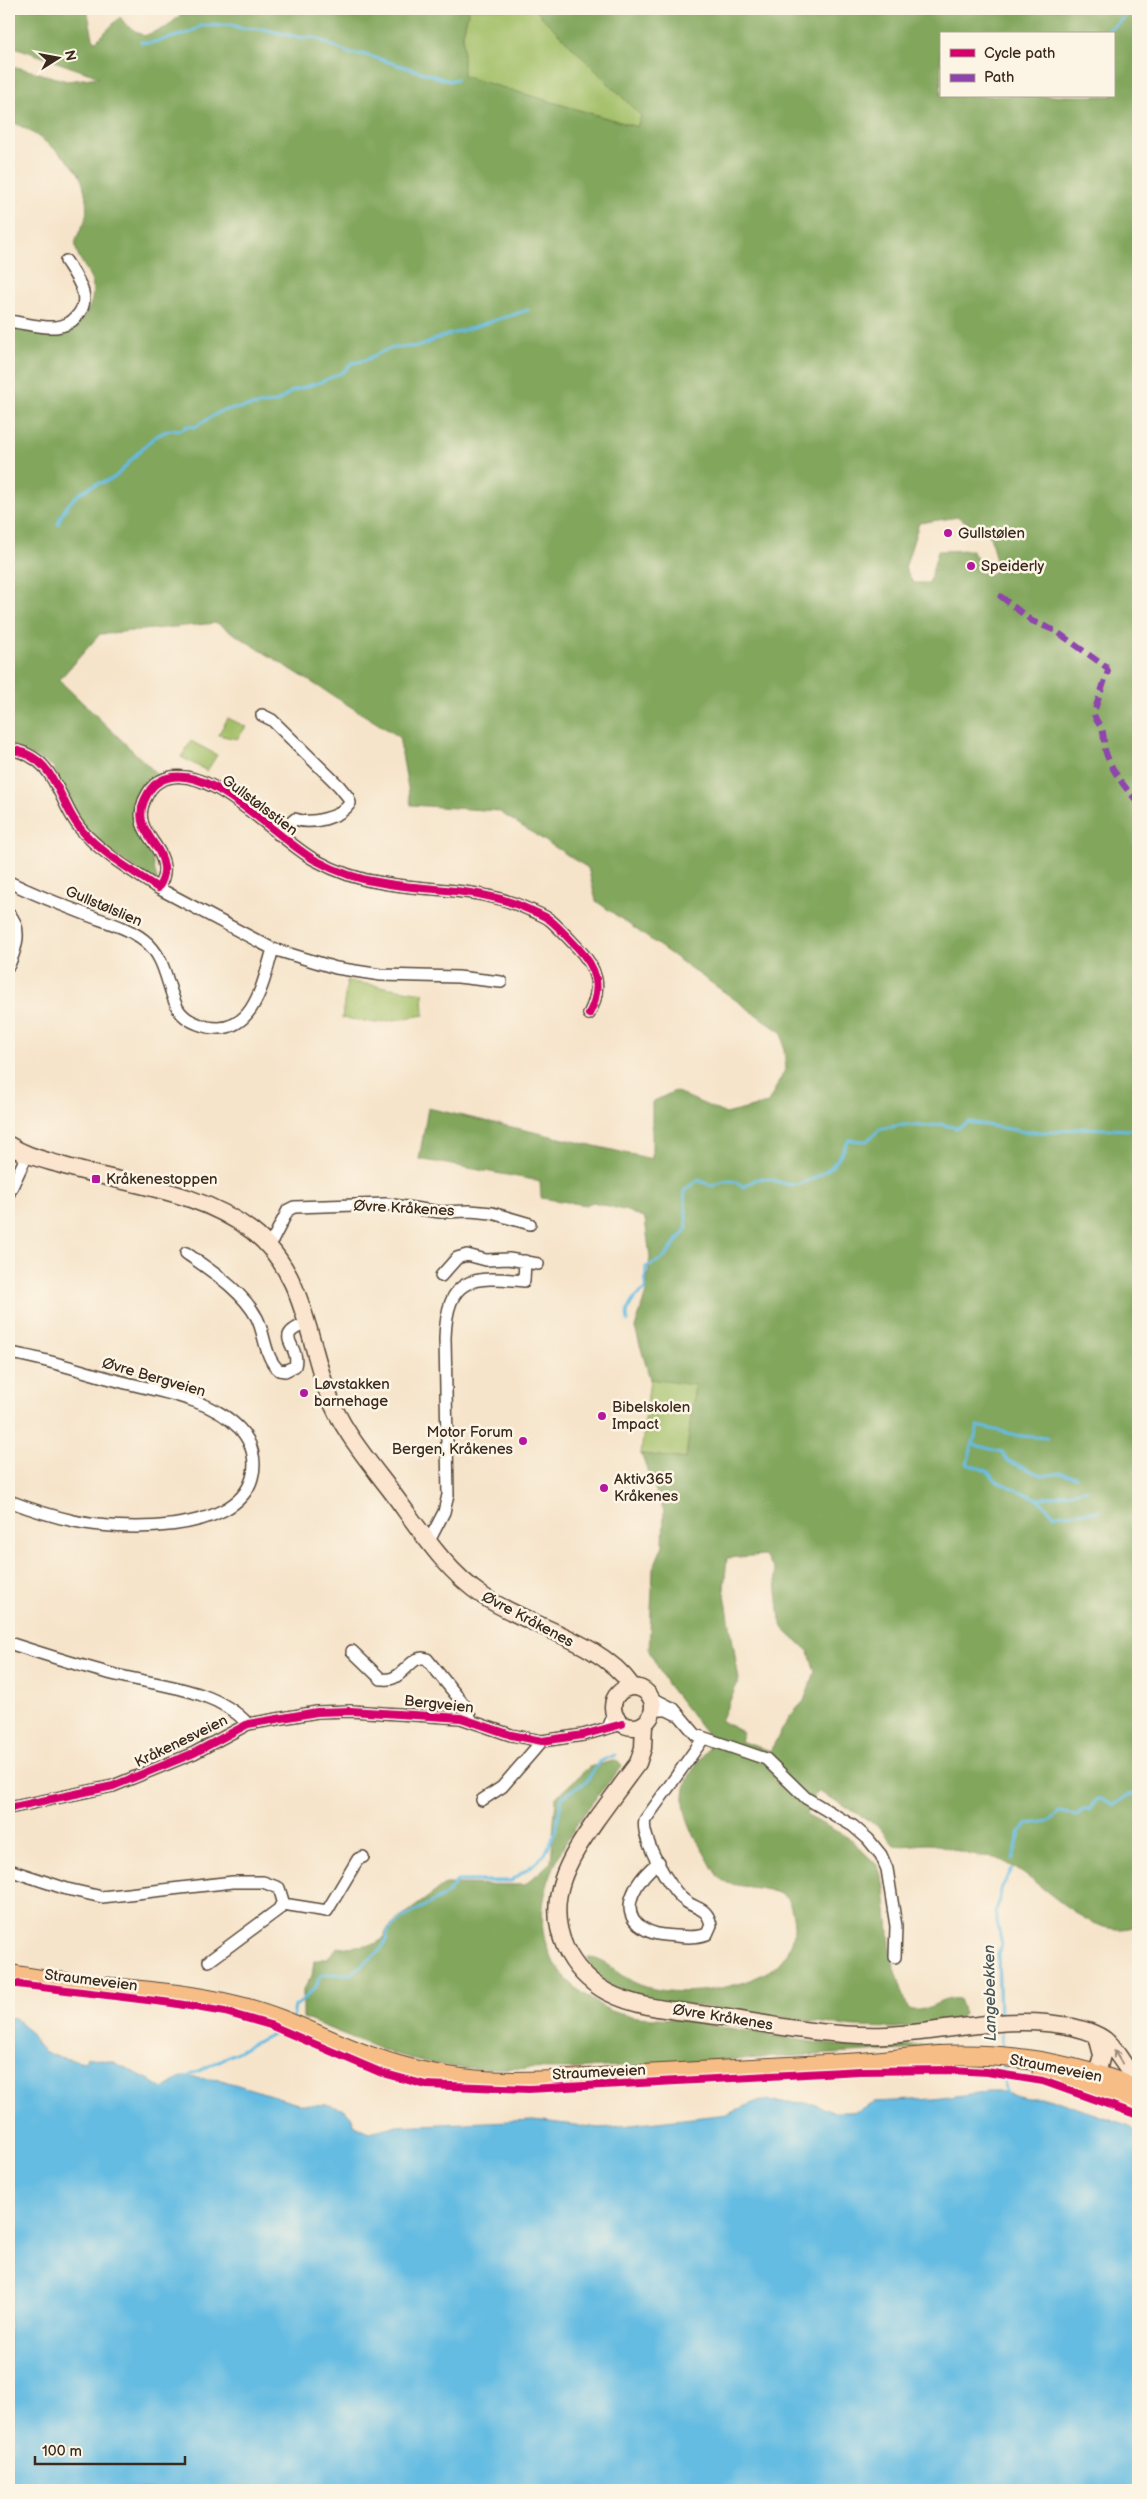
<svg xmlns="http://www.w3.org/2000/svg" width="1147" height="2499" viewBox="0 0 1147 2499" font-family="'Balsamiq Sans',sans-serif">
<rect width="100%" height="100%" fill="#fcf5e5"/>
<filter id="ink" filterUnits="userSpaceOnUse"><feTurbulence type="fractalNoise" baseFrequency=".02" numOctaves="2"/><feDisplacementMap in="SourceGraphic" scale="10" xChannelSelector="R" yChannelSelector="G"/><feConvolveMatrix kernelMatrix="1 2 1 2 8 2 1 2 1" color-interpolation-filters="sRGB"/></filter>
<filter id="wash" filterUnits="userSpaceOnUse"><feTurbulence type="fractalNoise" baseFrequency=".0096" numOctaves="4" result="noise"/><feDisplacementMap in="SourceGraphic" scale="20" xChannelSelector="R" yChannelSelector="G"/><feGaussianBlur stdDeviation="1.12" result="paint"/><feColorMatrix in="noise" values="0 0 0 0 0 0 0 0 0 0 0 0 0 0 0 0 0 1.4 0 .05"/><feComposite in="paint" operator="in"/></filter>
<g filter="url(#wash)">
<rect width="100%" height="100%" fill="#f6e4ca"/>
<!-- green -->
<path fill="#a2bf67" stroke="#6e7442" d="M469 9H534L539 12 641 116 637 127 462 76 463 33Z
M228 718 246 727 237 739 218 735Z
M191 741 217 755 207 771 181 757Z
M347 981 423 993 424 1015 376 1023 342 1018Z
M650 1379 695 1384 686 1459 641 1454Z"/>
<!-- forest -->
<path fill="#81a65c" stroke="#5e683d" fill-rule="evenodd" d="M9 9H87L93 38 96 41 120 17 127 26 144 36 167 27 187 9H469L463 33V76L637 127 641 116 534 9H1138V1930L1133 1927C1086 1942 1037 1872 995 1858 988 1855 980 1857 972 1855 958 1852 943 1844 928 1844 916 1844 907 1847 894 1845L877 1825 817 1790 806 1815 849 1838 878 1866 885 1888 891 1956 908 2009C926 2015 941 1996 959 1999L964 2013 957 2022 894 2028 854 2027 668 2002 633 1995 608 1985 594 1974 588 1957C611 1961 619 1977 640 1985 677 1999 743 1990 775 1967 782 1961 788 1951 792 1942 796 1931 794 1907 786 1898 775 1887 743 1888 728 1883 717 1880 712 1866 707 1858 693 1833 675 1806 689 1777 694 1766 703 1756 710 1745L708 1736 667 1684 649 1651 653 1569 663 1545 664 1511 641 1454 686 1459 695 1385 650 1379 635 1328 646 1292 650 1257 645 1219 627 1211 593 1202 586 1205 541 1198 540 1181 419 1159 428 1108 652 1159V1102L675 1091 726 1114 768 1103 786 1068 782 1033 596 901 588 868 498 811 411 805 399 737 217 623 100 634 59 680 159 776 141 816 159 887 83 831 53 766 12 746 9 753V326C39 330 69 343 87 312 92 304 94 293 92 283 89 270 79 261 76 249 73 236 84 228 86 217 88 205 85 187 80 176 70 157 28 127 9 121V65L67 81 99 77 9 45ZM941 34H1113V96H941ZM958 517 990 536 998 569 987 576 972 550 938 551 929 583H913L905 568 919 523ZM764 1555 775 1571 780 1620 784 1629 809 1652 815 1672 804 1701 790 1716 770 1751 740 1741 743 1732 721 1721 739 1680 724 1588 727 1558Z
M617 1760 622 1767C572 1822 500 1921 574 1986 585 1995 599 2006 612 2011 632 2019 651 2017 671 2019 689 2020 706 2024 723 2027 767 2034 813 2044 858 2047 884 2049 911 2046 937 2043V2048L570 2069 460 2068 425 2062 388 2052 303 2018V1990L312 1976 314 1961 327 1958 338 1948 375 1944 383 1939 387 1930 401 1917 446 1884 525 1885 551 1862 556 1797 589 1767Z"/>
<!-- water -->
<path fill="#65bce2" stroke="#507380" d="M9 2018C28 2020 32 2043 46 2052 55 2058 74 2059 84 2062L87 2057 114 2062 148 2079 163 2089 182 2077 221 2080 301 2104 329 2105 345 2110 351 2116 355 2126 369 2132 396 2126 533 2120 599 2128 613 2127 728 2114 758 2101 813 2103 832 2112H849L858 2111 873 2102 934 2099 986 2092H1005L1026 2098H1048L1127 2125 1138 2134V2490H9Z"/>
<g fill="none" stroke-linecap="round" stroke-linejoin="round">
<!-- stream -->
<path stroke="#65bce2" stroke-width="3" d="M1104 34 1125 17 1130 9
M141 42 150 43 189 33 201 26 232 25 240 28 263 29 302 38 313 37 351 54H363L450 81 457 79
M58 524C63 507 79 490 97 484 103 482 110 481 115 477 132 462 156 424 181 430L187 426 195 427 221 411 277 402 292 391 321 382 343 372 352 363C368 362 374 354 389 349 407 343 417 352 435 339L528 310
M628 1321C624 1308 636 1296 645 1289L646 1267 664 1258 687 1228 684 1191 698 1180 713 1186C726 1180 732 1178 744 1187 761 1173 767 1179 786 1184 800 1188 822 1175 832 1166 839 1160 844 1148 849 1140L867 1141 880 1129 901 1125 927 1126 941 1124 956 1128 969 1122 1026 1132H1054L1083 1128 1130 1130 1138 1125
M1048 1438 1021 1436 978 1426 967 1464 987 1471 998 1482 1038 1499 1054 1515 1100 1511
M975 1445 1002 1452 1008 1461 1043 1476 1061 1473 1076 1477
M1039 1499 1087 1489
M1013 1859 1020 1832 1028 1824 1050 1821 1059 1812 1077 1815 1083 1810H1089L1097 1799 1101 1798 1114 1805 1128 1795 1138 1793
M1000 2017 998 1953 1002 1945 995 1912 1000 1900 1001 1889 1012 1869
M293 2018 295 2006C305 2001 307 1993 316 1987L319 1977 325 1974H352C366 1958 385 1956 388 1931L401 1919 447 1894 457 1881H511L534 1864 545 1854 556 1830 562 1797 586 1782 599 1762 615 1755
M1001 2028 1002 2050
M1003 2063 1005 2092
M185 2078 283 2029"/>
</g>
</g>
<g filter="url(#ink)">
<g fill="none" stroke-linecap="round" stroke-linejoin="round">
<defs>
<path id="street" d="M9 321C24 323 40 328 56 327 64 326 71 323 76 317 94 299 77 278 66 261
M262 715 272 720 339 786 348 797 350 803C341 818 310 825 295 819L278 834
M9 749C61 757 56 806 87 836 108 857 134 872 158 888 162 882 165 875 164 867 162 842 132 831 144 801 148 793 151 786 160 781 206 756 277 840 315 860 335 871 360 880 383 883 434 892 482 887 530 910 537 913 545 916 550 920 560 928 568 938 577 947 597 968 603 987 589 1014
M9 882C36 895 64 906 93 917 110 923 130 929 144 940 166 957 166 984 177 1007 183 1019 195 1024 208 1027 254 1036 263 982 273 949
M158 888 273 949 336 968 381 975 458 977 501 982
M9 914C23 928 16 949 9 965
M9 1193 27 1155
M269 1247 288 1210 294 1207 386 1204 440 1212 470 1211 492 1213 530 1224
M186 1253C211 1271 242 1290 257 1318 265 1334 265 1359 279 1370L285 1371 295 1366C301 1344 270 1336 308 1323
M441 1276 457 1258 467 1255 486 1260 509 1259 538 1264
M9 1353C44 1358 77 1370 111 1379 152 1391 209 1396 240 1429 252 1442 257 1461 252 1478 236 1535 118 1531 74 1521 51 1516 30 1509 9 1501
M429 1541 444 1512 448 1495 445 1338C447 1276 472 1276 524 1281L525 1261
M9 1643C43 1654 77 1665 112 1674 157 1686 214 1687 248 1724
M352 1651 381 1679C385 1679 389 1680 393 1678 405 1674 414 1653 427 1659L465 1706 471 1719
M652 1698 674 1709 696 1735 766 1759 806 1798 853 1826 868 1839 881 1855 887 1869 896 1926 895 1957
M654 1710H667L675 1714
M608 1728 614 1714
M482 1800 502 1787 542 1741
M9 1808 113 1786 194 1753 248 1724 317 1712 351 1711 461 1718 511 1735 542 1741 583 1735 622 1724
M659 1862C640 1875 614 1911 643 1928 653 1935 665 1935 676 1936 686 1937 697 1938 707 1934L711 1925C707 1906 696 1910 684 1900 670 1889 640 1837 645 1820L703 1739
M9 1870 67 1889 102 1897 233 1882H263L279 1888 283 1901 279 1909 209 1961
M283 1904 327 1911 358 1859 363 1857"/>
<path id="secondary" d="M9 1145C24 1155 41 1159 58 1164 123 1185 196 1188 252 1231 303 1270 307 1335 327 1391 340 1427 365 1457 388 1487 417 1525 443 1569 483 1596 529 1627 600 1640 632 1686
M613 1707a20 20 0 1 1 40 0a20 20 0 1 1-40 0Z
M644 1724 643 1748 638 1763C624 1781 610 1801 596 1820 569 1859 544 1898 565 1947 574 1966 587 1981 607 1992 639 2009 681 2011 716 2016 773 2025 829 2037 886 2035 949 2032 1010 2013 1073 2027 1085 2030 1103 2035 1110 2045 1121 2057 1126 2070 1138 2081
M1097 2036 1102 2055 1097 2074 1105 2086"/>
<path id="primary" d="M9 1974C84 1989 163 1987 238 2006 285 2017 327 2041 372 2057 411 2071 450 2079 491 2081 539 2083 587 2078 635 2075 708 2071 781 2067 854 2063 889 2061 923 2055 958 2055 1019 2054 1082 2067 1138 2089
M1042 2074 1109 2092 1138 2104"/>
</defs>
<!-- street casing -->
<use href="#street" stroke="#574638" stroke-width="14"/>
<!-- secondary casing -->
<use href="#secondary" stroke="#574638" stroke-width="19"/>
<!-- primary casing -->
<use href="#primary" stroke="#574638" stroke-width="21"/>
<!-- street -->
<use href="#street" stroke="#fff" stroke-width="11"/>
<!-- secondary -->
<use href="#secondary" stroke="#fbe5cf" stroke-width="16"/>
<!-- primary -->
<use href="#primary" stroke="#f6be86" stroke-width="19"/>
<!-- quiet -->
<path stroke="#8e44ad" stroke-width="6" stroke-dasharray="12 6" stroke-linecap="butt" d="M999 595 1032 621 1056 631 1106 667 1108 671 1094 712C1094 719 1099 723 1102 729 1105 737 1103 745 1106 753 1112 771 1125 788 1138 802"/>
<defs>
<path id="cycleway" d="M9 749C61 757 56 806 87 836 108 857 134 872 158 888 162 882 165 875 164 867 162 842 132 831 144 801 148 793 151 786 160 781 206 756 277 840 315 860 335 871 360 880 383 883 434 892 482 887 530 910 537 913 545 916 550 920 560 928 568 938 577 947 597 968 603 987 589 1014
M9 1808 113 1786 194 1753 248 1724 317 1712 351 1711 461 1718 511 1735 542 1741 583 1735 622 1724
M9 1983 172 2003 225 2012 270 2025 382 2073 426 2085 529 2089 860 2071 951 2070 987 2072 1043 2081 1138 2115"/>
</defs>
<!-- cycleway casing -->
<use href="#cycleway" stroke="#fcf5e5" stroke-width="11"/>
<!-- cycleway -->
<use href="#cycleway" stroke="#d6006c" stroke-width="8"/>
</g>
<!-- one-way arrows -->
<defs><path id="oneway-shaft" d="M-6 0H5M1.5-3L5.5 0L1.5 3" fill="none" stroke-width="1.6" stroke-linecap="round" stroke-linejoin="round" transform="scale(1.25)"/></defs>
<use stroke="#9b8876" href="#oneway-shaft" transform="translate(1118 2057) rotate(-122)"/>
</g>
<!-- markers -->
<g fill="#b5179e" stroke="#fcf5e5" stroke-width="2">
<circle cx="948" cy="533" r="5"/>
<circle cx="971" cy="566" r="5"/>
<rect x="91" y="1174" width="10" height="10" rx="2.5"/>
<circle cx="304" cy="1393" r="5"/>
<circle cx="602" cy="1416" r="5"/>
<circle cx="523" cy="1441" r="5"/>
<circle cx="604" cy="1488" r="5"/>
</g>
<g text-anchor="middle" stroke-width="5" stroke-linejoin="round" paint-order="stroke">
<!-- poi labels -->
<g font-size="15" fill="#3b2a1e" stroke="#fcf5e5" text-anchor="start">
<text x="958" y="538">Gullstølen</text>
<text x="981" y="571">Speiderly</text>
<text x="106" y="1184">Kråkenestoppen</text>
<text x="314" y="1389">Løvstakken<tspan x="314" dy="17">barnehage</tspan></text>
<text x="612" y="1412">Bibelskolen<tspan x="612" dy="17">Impact</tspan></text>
<text x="513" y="1437" text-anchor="end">Motor Forum<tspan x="513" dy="17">Bergen, Kråkenes</tspan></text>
<text x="614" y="1484">Aktiv365<tspan x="614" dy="17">Kråkenes</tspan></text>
</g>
<!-- street labels -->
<g font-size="15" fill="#3b2a1e" stroke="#fcf5e5">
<text transform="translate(260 805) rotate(37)" y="5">Gullstølsstien</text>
<text transform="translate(104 906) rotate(23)" y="5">Gullstølslien</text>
<text transform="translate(404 1208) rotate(3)" y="5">Øvre Kråkenes</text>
<text transform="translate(154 1377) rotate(16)" y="5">Øvre Bergveien</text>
<text transform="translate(528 1619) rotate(28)" y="5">Øvre Kråkenes</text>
<text transform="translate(439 1704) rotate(6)" y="5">Bergveien</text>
<text transform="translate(181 1741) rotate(-26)" y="5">Kråkenesveien</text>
<text transform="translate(91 1980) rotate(7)" y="5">Straumeveien</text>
<text transform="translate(723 2017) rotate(9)" y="5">Øvre Kråkenes</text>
<text transform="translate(1056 2068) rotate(11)" y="5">Straumeveien</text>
<text transform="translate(599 2072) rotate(-3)" y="5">Straumeveien</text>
</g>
<!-- water labels -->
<g font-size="16" font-style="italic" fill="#485659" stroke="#fcf5e5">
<text transform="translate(989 1993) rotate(-91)" y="6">Langebekken</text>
</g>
</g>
<!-- margin -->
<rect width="1147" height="2499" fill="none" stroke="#fcf5e5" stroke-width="30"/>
<!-- legend -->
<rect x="940" y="32" width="175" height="65" fill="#fcf5e5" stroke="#afa495"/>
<rect x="950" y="49" width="25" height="8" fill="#d6006c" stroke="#afa495"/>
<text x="984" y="58" font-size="15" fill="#3b2a1e">Cycle path</text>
<rect x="950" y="74" width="25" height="8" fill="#8e44ad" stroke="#afa495"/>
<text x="984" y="82" font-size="15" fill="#3b2a1e">Path</text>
<!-- north arrow -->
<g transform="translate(58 58) rotate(79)" stroke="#fcf5e5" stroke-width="4" paint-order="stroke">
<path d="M0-4L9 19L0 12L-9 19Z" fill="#3b2a1e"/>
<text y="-8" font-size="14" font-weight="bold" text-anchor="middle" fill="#3b2a1e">N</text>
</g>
<!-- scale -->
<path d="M35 2456v8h150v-8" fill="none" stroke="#3b2a1e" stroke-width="2.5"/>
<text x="42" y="2456" font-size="15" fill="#3b2a1e" stroke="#fcf5e5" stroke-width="4" paint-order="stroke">100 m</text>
</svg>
